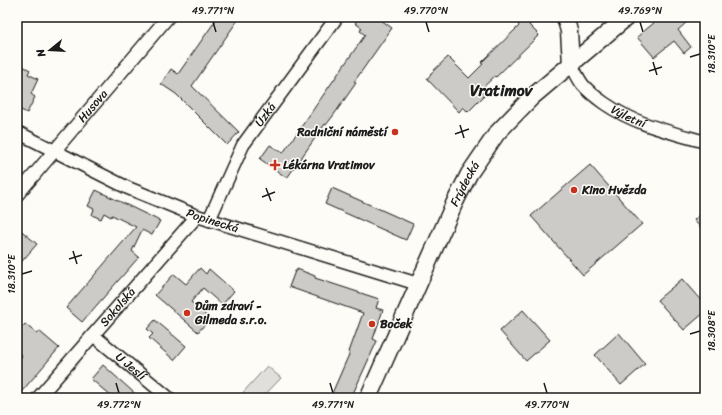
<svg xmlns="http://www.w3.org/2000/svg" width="722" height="415" viewBox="0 0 722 415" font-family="Sriracha,sans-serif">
<rect width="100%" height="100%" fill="#fdfcf7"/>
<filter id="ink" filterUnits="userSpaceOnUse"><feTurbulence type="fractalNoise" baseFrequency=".025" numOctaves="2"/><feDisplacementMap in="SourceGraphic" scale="8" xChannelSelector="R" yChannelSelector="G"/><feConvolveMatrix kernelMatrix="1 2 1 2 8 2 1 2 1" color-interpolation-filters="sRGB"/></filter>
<g filter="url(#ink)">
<!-- green -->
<path fill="#e0dfdb" stroke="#7e7e7c" d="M267 366 281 378 262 398H238Z"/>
<!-- building -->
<path fill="#cccbc8" stroke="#1c1c1c" d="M218 17H240L192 86 239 132 227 145 176 94 161 84 171 69 178 74Z
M359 17H377L392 28 354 82 356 83 333 116 326 125 325 124 287 178 260 159 270 145 283 153 365 35 360 31 362 28 355 23Z
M516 17H537L529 25 539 35 496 77 495 76 480 90 485 95 468 112 463 107 459 112 427 79 431 74H430L448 57 469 78 483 64 481 63 519 26Z
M661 17H683L687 22 678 30 691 47 684 53 674 41 654 57 637 37Z
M17 63 30 70 28 74 38 79 31 94 35 97 27 113 17 108Z
M590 165 642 224 583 275 531 216Z
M332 188 413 224 406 240 325 204Z
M96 190 160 221 152 235 142 230 132 251 139 257 82 322 66 308 136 227 112 215 111 217 104 213 101 219 92 215 94 209 88 206Z
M705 211V233L694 220Z
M17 227 37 244 17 267Z
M200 268 206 274 209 269 234 291 222 305 203 288 191 302 210 319 198 332 155 295 174 274 186 284Z
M297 269 315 276V278L379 299 376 308 383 310 373 339 377 341 351 398H330L350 352H349L363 313 289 287 295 271H297Z
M682 279 705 305V312L684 330 657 300Z
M523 310 550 340 526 361 500 331Z
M155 320 186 346 174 360 149 338 153 334 147 329Z
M25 324 37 334 39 331 59 348 17 397V362L22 356 17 351V334Z
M619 333 645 364 621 385 595 355Z
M103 365 122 382 140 398H113L91 379Z"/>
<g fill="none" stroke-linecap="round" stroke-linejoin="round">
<defs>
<g id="minor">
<path id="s1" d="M571 64C575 71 578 79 583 85 589 92 597 98 604 103 634 124 670 132 705 142"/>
<path id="s2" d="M17 132 128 188 197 216 418 284"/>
<path id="s3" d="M17 195 168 17"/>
<path id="s4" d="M209 220 243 145 337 17"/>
<path id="s5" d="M93 335 169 398"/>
<path id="s6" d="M38 398 197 216"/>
</g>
<g id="secondary">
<path d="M565 17 569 31 571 64"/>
<path id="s7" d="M368 398 454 204 469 174 497 133 532 97 627 17"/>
</g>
</defs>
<!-- minor casing -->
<use href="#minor" stroke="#1c1c1c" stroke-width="15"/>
<!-- secondary casing -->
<use href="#secondary" stroke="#1c1c1c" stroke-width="19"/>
<!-- minor -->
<use href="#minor" stroke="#fdfcf7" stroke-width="12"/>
<!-- secondary -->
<use href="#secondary" stroke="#fdfcf7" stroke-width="16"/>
</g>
</g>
<!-- ticks -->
<path fill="none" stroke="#1c1c1c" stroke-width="1.5" d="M213 22 216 32M426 22 429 32M640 22 643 32M690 57 700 54M653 62 657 75M649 71 662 67M460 125 464 138M455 134 469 129M266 188 271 201M262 197 275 192M73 251 77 264M69 259 82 255M22 274 32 271M690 334 700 331M116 383 119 393M330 383 333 393M544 383 547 393"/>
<!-- markers -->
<g fill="#c8321e" stroke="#fdfcf7" stroke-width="1.5">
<circle cx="395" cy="132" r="4"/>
<path d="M273 159h4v4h4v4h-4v4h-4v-4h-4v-4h4z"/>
<circle cx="574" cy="190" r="4"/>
<circle cx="187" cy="313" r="4"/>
<circle cx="372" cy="324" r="4"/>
</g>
<g text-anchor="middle" stroke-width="3" stroke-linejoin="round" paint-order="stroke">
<!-- street labels -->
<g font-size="12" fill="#1c1c1c" stroke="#fdfcf7">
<text dy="4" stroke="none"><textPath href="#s3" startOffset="117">Husova</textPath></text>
<text dy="4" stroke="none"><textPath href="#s4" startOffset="120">Úzká</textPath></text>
<text dy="4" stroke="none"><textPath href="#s1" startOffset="80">Výletní</textPath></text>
<text dy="4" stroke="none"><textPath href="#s7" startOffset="235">Frýdecká</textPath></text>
<text dy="4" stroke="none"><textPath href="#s2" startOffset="215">Popinecká</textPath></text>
<text dy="4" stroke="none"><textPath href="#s6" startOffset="121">Sokolská</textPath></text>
<text dy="4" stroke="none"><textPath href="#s5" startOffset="49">U Jeslí</textPath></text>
</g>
<!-- poi labels -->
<g font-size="12" font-weight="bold" fill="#1c1c1c" stroke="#fdfcf7" text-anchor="start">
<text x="387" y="136" text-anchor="end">Radniční náměstí</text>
<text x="283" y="169">Lékárna Vratimov</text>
<text x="582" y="194">Kino Hvězda</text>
<text x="195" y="310">Dům zdraví -<tspan x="195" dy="14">Gilmeda s.r.o.</tspan></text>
<text x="380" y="328">Boček</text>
</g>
<!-- district labels -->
<g font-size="16" font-weight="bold" fill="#1c1c1c" stroke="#fdfcf7">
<text x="501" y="96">Vratimov</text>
</g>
</g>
<!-- margin -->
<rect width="722" height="415" fill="none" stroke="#fdfcf7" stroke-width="44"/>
<!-- north arrow -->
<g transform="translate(50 50) rotate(252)" stroke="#fdfcf7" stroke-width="3" paint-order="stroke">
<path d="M0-3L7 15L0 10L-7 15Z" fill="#1c1c1c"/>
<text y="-6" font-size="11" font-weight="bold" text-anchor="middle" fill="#1c1c1c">N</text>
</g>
<rect x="22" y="22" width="678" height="371" fill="none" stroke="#1c1c1c" stroke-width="1.5"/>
<g font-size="10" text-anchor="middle" fill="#1c1c1c">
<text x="213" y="14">49.771°N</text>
<text x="426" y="14">49.770°N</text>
<text x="640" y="14">49.769°N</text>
<text transform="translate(711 54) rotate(-90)" y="4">18.310°E</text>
<text transform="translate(11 274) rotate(-90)" y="4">18.310°E</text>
<text transform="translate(711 331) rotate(-90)" y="4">18.308°E</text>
<text x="119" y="408">49.772°N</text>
<text x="333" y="408">49.771°N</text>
<text x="547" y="408">49.770°N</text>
</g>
</svg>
